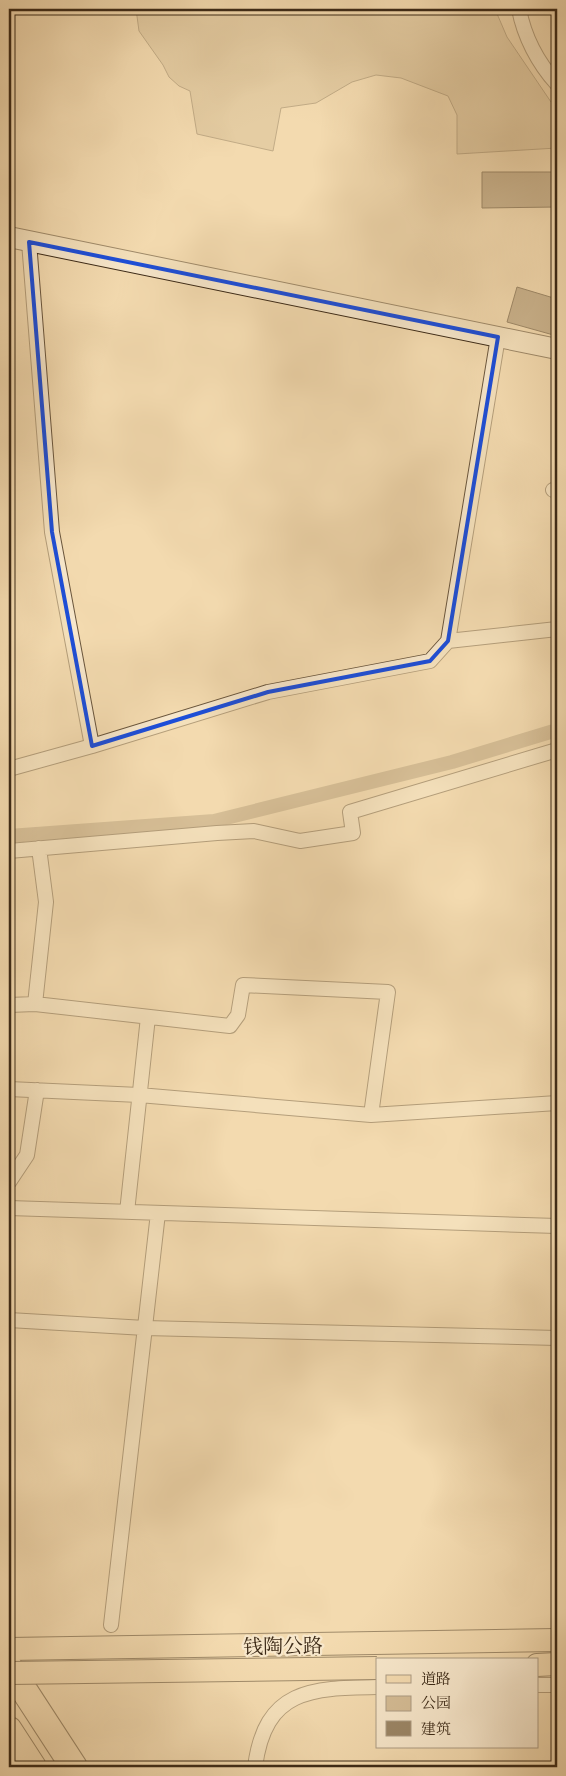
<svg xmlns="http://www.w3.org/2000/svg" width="566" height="1776" viewBox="0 0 566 1776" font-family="'Libre Bodoni','Noto Serif SC',serif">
<rect width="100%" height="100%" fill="#f3daaf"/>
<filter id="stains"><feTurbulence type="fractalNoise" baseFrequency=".004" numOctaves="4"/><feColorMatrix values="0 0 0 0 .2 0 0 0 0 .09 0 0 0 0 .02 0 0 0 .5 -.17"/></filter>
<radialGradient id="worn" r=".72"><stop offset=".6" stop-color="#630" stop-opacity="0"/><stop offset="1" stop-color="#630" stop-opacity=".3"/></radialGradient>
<!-- green -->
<path fill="#d4bc95" stroke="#887356" d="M136 9H495L507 37 551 102 557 104V148L457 154V115L448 96 401 78 376 75 352 82 316 103 281 108 273 151 197 134 190 91 179 86 169 77 163 65 139 31Z"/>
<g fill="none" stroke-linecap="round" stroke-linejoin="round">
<!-- canal -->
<path stroke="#b59e7b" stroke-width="14" d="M9 836 214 821 452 762 557 730"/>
</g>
<!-- building -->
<path fill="#9b8666" stroke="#3c2a17" d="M482 172H557V207L482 208Z
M517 287 557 299V336L507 322Z"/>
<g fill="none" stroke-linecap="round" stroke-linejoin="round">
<defs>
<path id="street" d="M519 9C524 36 538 63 557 84
M29 242 52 532 92 746
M553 490 557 491
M448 641 557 629
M9 769 92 746 268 692 430 661 448 641 498 337
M9 851 217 833 254 831 300 841 353 833 350 812 557 750
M35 1004 46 902 39 848
M9 1005 35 1004 230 1026 238 1015 243 985 388 992 371 1115
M9 1089 139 1095 371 1115 557 1103
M9 1182 27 1155 37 1090
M9 1208 557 1226
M127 1212 148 1017
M9 1320 145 1328 557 1338
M111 1625 158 1213
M537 1685H557
M255 1767C265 1689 311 1688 377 1687"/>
<path id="secondary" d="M9 237 557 349"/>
<path id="primary" d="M9 1649 557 1640
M537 1665 557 1664"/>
<path id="highway" d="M9 1667 74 1767
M9 1730 33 1767"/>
</defs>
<!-- street casing -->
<use href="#street" stroke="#6a563d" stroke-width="16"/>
<!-- secondary casing -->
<use href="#secondary" stroke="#3c2a17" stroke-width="22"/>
<!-- primary casing -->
<use href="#primary" stroke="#3c2a17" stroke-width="24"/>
<!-- highway casing -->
<use href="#highway" stroke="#3c2a17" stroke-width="28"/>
<!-- street -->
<use href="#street" stroke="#f7e7cb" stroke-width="14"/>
<!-- secondary -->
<use href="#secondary" stroke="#f7e7cb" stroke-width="20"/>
<!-- primary -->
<use href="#primary" stroke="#f3daaf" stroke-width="22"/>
<!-- highway -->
<use href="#highway" stroke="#f3daaf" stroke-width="26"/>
<defs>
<path id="primary-bridge" d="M9 1673 377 1668"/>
</defs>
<!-- primary-bridge casing -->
<use href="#primary-bridge" stroke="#3c2a17" stroke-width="24" stroke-linecap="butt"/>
<!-- primary-bridge -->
<use href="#primary-bridge" stroke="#f3daaf" stroke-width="22"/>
</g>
<!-- marked area -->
<path d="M0 0H566V1776H0ZM29 242 498 337 448 641 430 661 268 692 92 746 52 532Z" fill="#f3daaf" fill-opacity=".55" fill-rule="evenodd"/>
<path fill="none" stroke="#1d4ed8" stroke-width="4" stroke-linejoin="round" d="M29 242 498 337 448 641 430 661 268 692 92 746 52 532Z"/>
<g text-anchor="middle" stroke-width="4.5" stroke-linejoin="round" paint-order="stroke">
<!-- street labels -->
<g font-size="20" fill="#3c2a17" stroke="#f7e7cb">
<text transform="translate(283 1646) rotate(-1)" y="7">钱陶公路</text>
</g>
</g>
<!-- margin -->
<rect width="566" height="1776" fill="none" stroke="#f3daaf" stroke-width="30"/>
<rect x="10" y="10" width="546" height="1756" fill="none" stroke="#3c2a17" stroke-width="2.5"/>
<rect x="15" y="15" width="536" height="1746" fill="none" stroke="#3c2a17"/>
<!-- legend -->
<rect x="376" y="1658" width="162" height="90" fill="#f7e7cb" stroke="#ac9b83"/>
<rect x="386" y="1675" width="25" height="8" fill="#f3daaf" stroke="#ac9b83"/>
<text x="421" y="1684" font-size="15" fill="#3c2a17">道路</text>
<rect x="386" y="1696" width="25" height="15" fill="#d4bc95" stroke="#ac9b83"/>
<text x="421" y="1708" font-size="15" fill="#3c2a17">公园</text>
<rect x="386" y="1721" width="25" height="15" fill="#9b8666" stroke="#ac9b83"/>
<text x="421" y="1734" font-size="15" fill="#3c2a17">建筑</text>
<rect width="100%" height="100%" filter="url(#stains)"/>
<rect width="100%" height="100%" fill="url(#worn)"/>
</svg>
